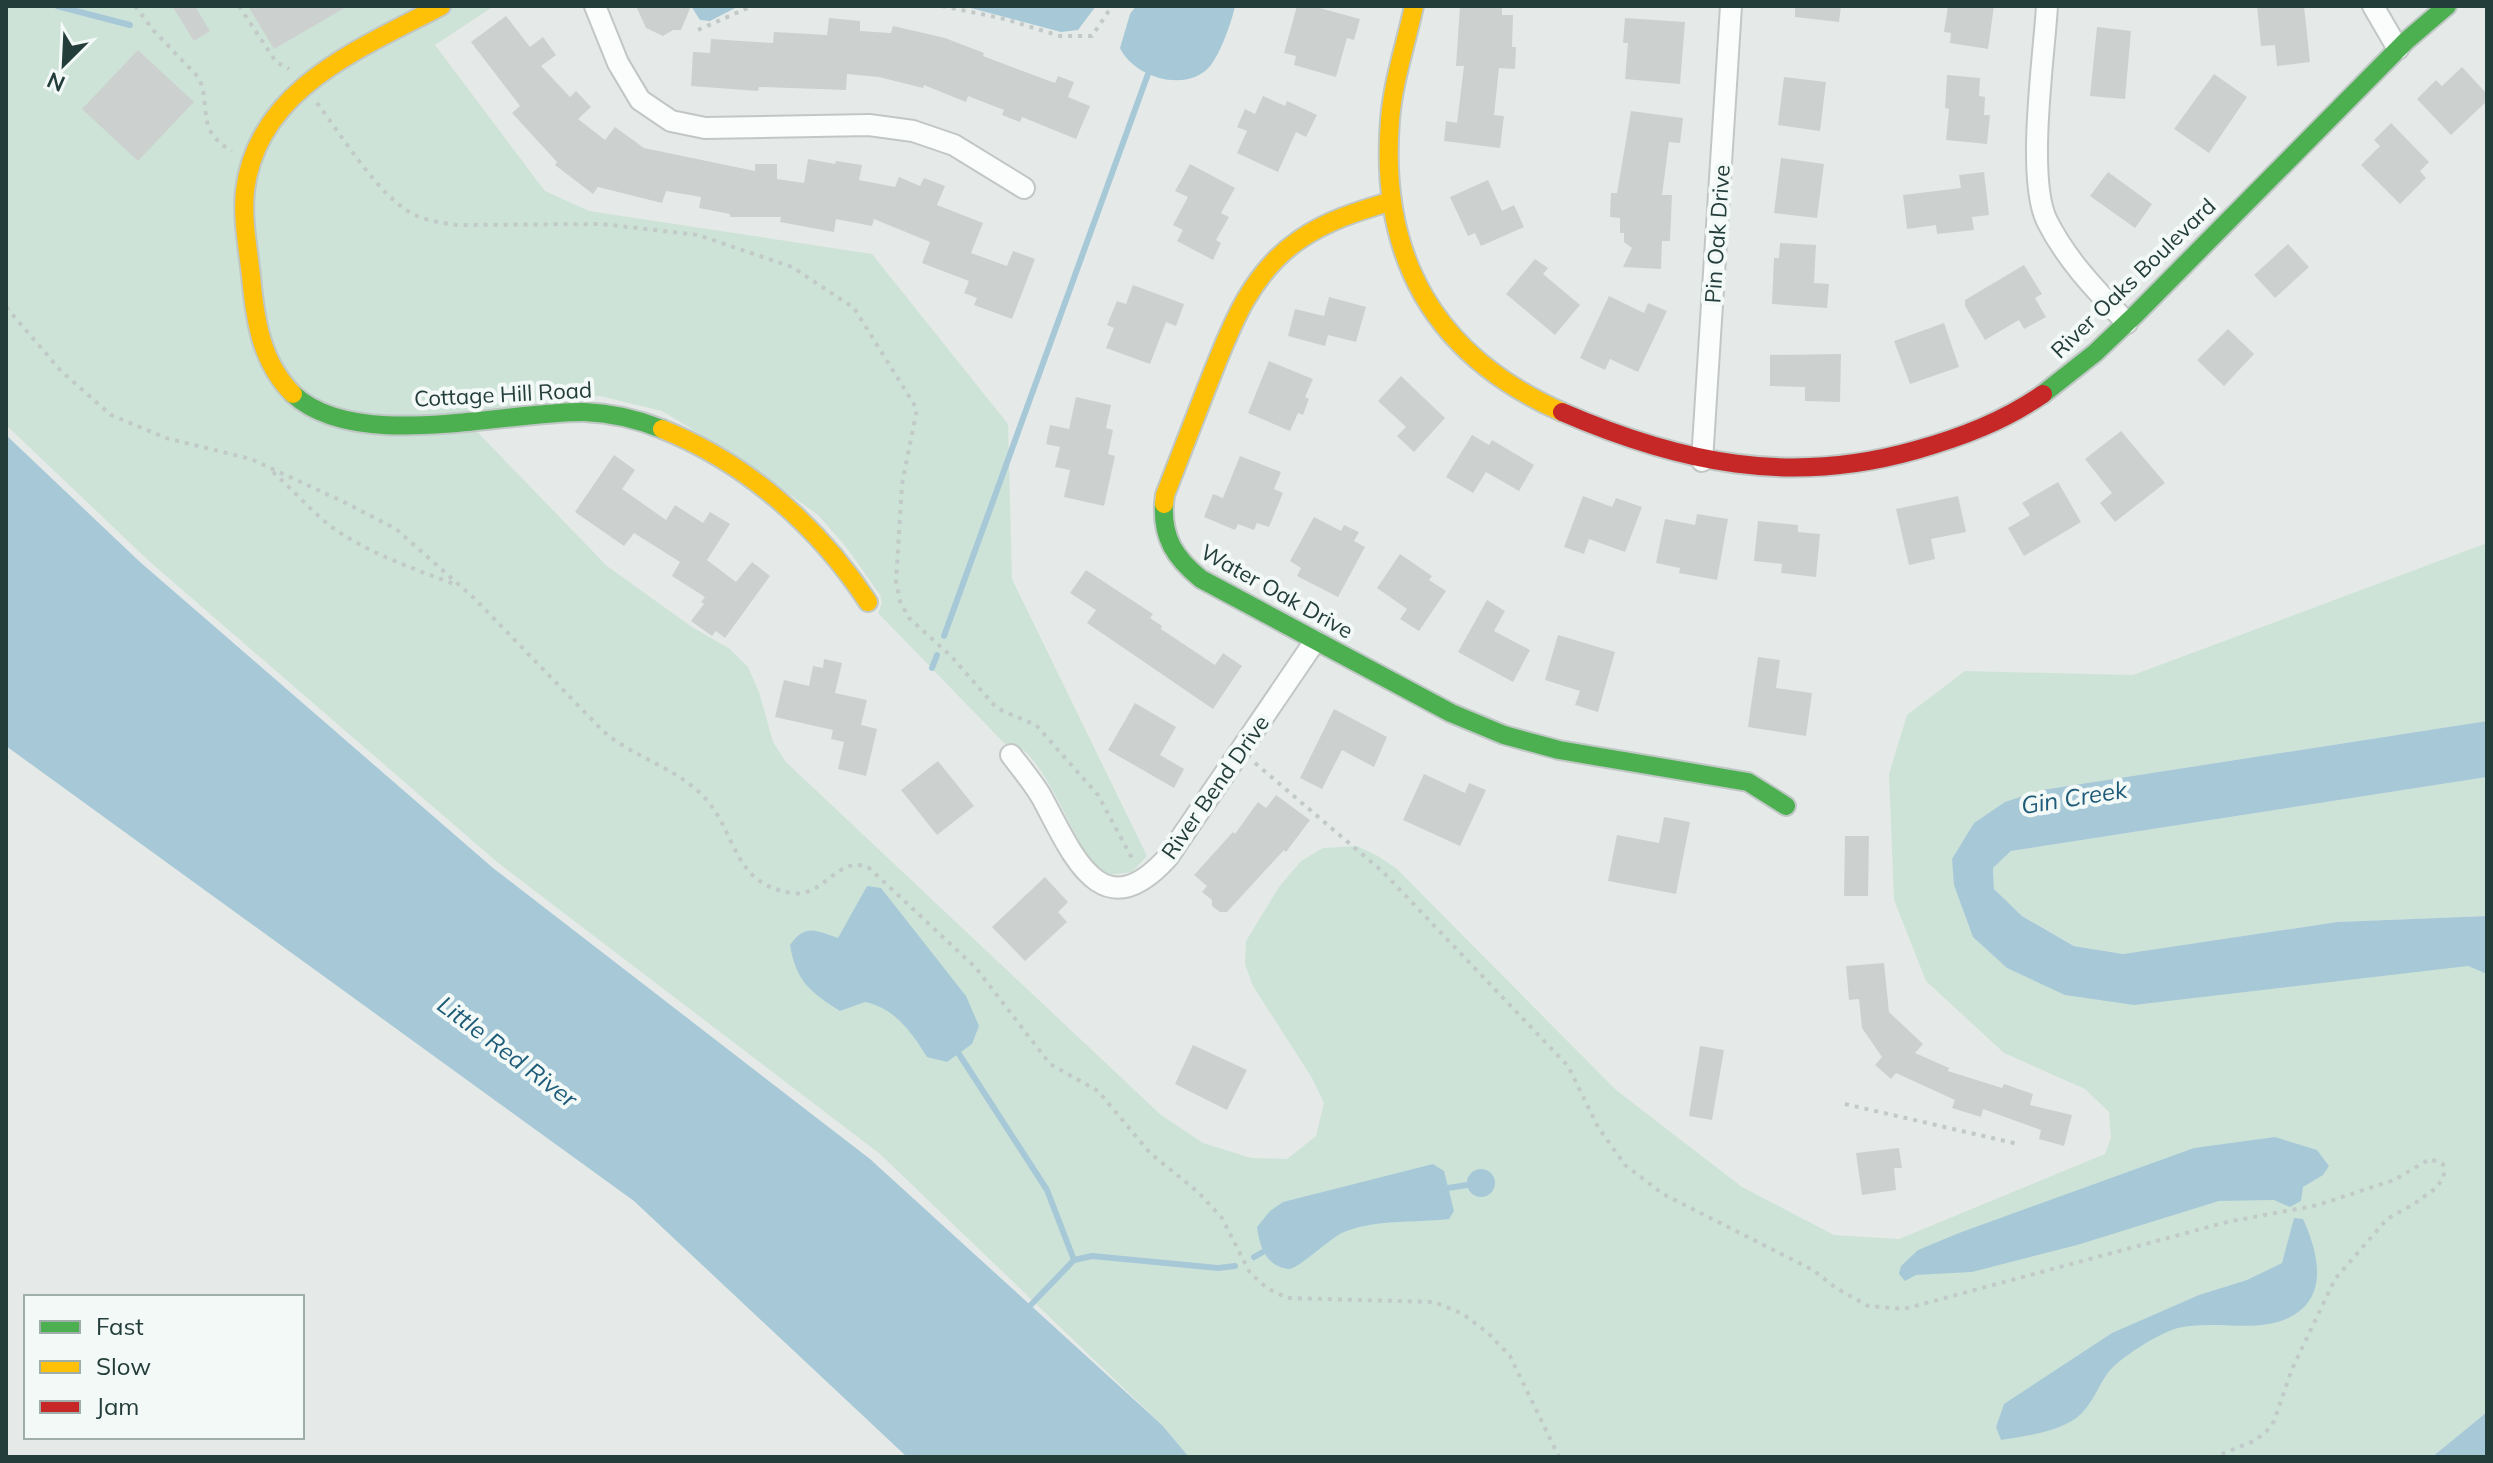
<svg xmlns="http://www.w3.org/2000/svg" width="2493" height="1463" viewBox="0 0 2493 1463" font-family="Mulish,sans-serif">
<rect width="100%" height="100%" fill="#e5eae8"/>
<!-- green -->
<path fill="#cee3d8" d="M6 6H494L435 45 545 191 589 211 872 254 1008 424 1012 579 1147 856 1132 872 1109 875C1103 870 1095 865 1090 859 1071 836 1038 738 1005 744L878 613 882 603 880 595 847 548 818 515 738 457 662 411 600 396 458 412 607 566 692 627 730 649 748 667 759 692 773 742 786 762 1161 1115 1203 1143 1251 1158 1287 1159 1316 1136 1324 1103 1312 1078 1253 986 1245 964 1246 941 1279 887 1301 861 1323 848 1357 846 1378 856 1397 869 1616 1090 1742 1187 1834 1235 1899 1239 2105 1154 2111 1138 2109 1112 2085 1089 2004 1053 1926 981 1894 900 1889 774 1907 715 1965 671 2133 675 2487 543V721L2042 790 1974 823 2007 968 2468 966 2487 974V1412L2432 1457H1189L1162 1425 880 1154 497 862 150 562 6 425Z
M2487 777V916L2337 922 2123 954 2075 946 2022 916 1994 889 1993 868 2011 851Z"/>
<!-- water -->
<path fill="#a7c9d7" d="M691 6H739L710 21 700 20Z
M963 6H1096L1078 30 1061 32Z
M1136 6H1235C1232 21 1221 52 1211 65 1188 94 1134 78 1120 48L1130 14Z
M6 435 140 562 493 868 870 1159 1162 1425 1189 1457H907L634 1201 6 746Z
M2487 721V777L2011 851 1993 868 1994 889 2022 916 2074 946 2123 954 2337 922 2487 916V974L2468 966 2134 1005 2065 995 2007 968 1973 937 1954 885 1952 859 1974 823 2005 802 2042 790Z
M867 886 881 888 966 996 979 1026 972 1044 947 1062 927 1057C912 1033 895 1008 865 1002L840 1011C810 992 796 981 790 945 806 923 816 931 838 938Z
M2275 1137 2317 1150 2329 1166 2323 1175 2303 1187 2301 1201 2290 1207 2274 1200 2219 1201 2077 1245 1972 1272 1916 1275 1905 1281 1899 1274 1901 1266 1918 1250 1959 1233 2194 1148Z
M1433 1164 1444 1171 1454 1211 1449 1219C1414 1223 1377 1219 1344 1232 1328 1239 1298 1270 1288 1269 1265 1265 1260 1247 1257 1227L1270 1211 1283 1202Z
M1467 1183a14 14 0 1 1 28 0a14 14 0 1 1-28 0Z
M2294 1218 2303 1219C2315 1245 2328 1286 2302 1309 2269 1338 2218 1318 2178 1328 2161 1332 2117 1359 2107 1374 2098 1387 2093 1402 2081 1414 2062 1432 2025 1436 2001 1440L1996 1427 2004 1404 2112 1333 2199 1295 2247 1280 2282 1263Z
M2487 1412V1457H2432Z"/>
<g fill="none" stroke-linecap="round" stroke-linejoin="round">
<!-- stream -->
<path stroke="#a7c9d7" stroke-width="6" d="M57 6 130 25
M944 636 1148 74
M932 668 937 655
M959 1054 1047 1190 1074 1260
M1448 1188 1467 1185
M1254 1257 1263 1252
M1025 1311 1074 1260 1092 1256 1218 1268 1235 1266"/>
</g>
<!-- building -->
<path fill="#ccd1d0" d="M172 6H195L210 31 194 41Z
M248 6H348L274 49Z
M636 6H691L681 30H673L663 36 646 28Z
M1297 6H1312L1360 19 1354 40 1347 38 1336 77 1294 65 1296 56 1284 53Z
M1460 6H1502V15H1513L1512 47H1516L1515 69 1499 68 1494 115 1504 116 1500 148 1444 141 1446 121 1457 123 1464 66H1456Z
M1795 6H1841L1839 22 1795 17Z
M1948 6H1994L1988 49 1950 43 1951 33 1944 32Z
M2257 6H2304L2310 62 2277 66 2275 45 2261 46Z
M506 16 530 47 543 37 556 55 541 66 570 97 576 91 591 107 578 119 605 140 615 127 644 148 755 171V164H777V179L804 183 808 159 835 164 836 161 862 165 859 180 895 187 899 177 920 186 924 178 945 186 937 205 983 223 971 253 1007 266 1013 251 1035 259 1012 319 974 305 977 298 964 293 969 281 922 263 930 242 874 219 872 226 836 219 834 232 780 222 781 217H730V214L699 208 701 197 666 191 662 203 598 187 593 194 555 165 557 162 512 113 520 106 471 42Z
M829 18 860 21V31L891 33 893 26 945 38 984 53 983 56 1055 83 1058 76 1074 82 1068 97 1090 106 1076 139 1022 117 1020 122 1002 115 1004 110 968 96 966 102 924 85 923 88 879 77 847 74 846 90 759 87 758 91 691 86 693 52 710 53 711 39 773 43 774 32 827 35Z
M1625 18 1685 22 1680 84 1625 79 1628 43H1623Z
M2097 27 2131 31 2125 99 2090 96Z
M138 50 194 102 138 161 82 109Z
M2462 67 2487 94V101L2451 135 2417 99 2436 80 2442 86Z
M2214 74 2247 97 2209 153 2174 129Z
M1947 75 1980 78 1979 96 1985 97 1984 115H1990L1987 144 1946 140 1949 109 1945 108Z
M1784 77 1826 82 1820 131 1778 125Z
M1263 96 1285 106 1287 101 1317 115 1306 137 1296 132 1278 172 1237 153 1247 131 1237 127 1245 109 1255 114Z
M1631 111 1683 118 1680 143 1669 142 1662 195H1672L1670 241H1662L1661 269 1623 267 1632 248 1624 242V233H1620V218L1610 217 1611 193H1617Z
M2391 123 2429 162 2420 171 2426 178 2400 204 2361 165 2380 146 2374 140Z
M1781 158 1824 164 1817 218 1774 213Z
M1190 164 1235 188 1221 213 1229 217 1216 240 1221 243 1213 260 1177 241 1183 230 1173 225 1188 197 1175 191Z
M1984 172 1989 215 1972 217 1974 230 1937 234 1936 225 1907 229 1903 195 1961 188 1959 175Z
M2108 172 2152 204 2135 228 2090 196Z
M1488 180 1502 211 1514 205 1524 227 1481 246 1475 233 1468 236 1450 197Z
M1780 243 1816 245 1814 283 1829 284 1827 308 1772 304 1774 258H1779Z
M2288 244 2309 267 2275 298 2254 275Z
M1535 259 1548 268 1543 274 1580 305 1555 335 1506 294Z
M2024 265 2042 294 2035 298 2046 317 2024 329 2019 320 1985 340 1965 306V300Z
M1133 285 1184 304 1176 326 1166 322 1150 364 1106 348 1114 328 1107 325 1117 301 1126 304Z
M1609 296 1644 313 1648 303 1667 311 1638 372 1610 359 1605 370 1580 358Z
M1329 297 1366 307 1356 342 1328 335 1325 346 1288 336 1295 309 1324 316Z
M1944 323 1959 367 1910 384 1894 341Z
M2228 329 2254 354 2224 386 2197 360Z
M1841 354 1840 402 1805 401V387L1770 386V355Z
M1269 361 1313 379 1305 397 1309 399 1303 415 1298 413 1290 431 1248 413Z
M1401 376 1445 418 1414 452 1397 436 1406 427 1378 401Z
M1076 397 1111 405 1106 428 1113 430 1108 454 1115 456 1104 506 1064 497 1070 470 1055 467 1060 447 1046 444 1050 425 1069 429Z
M2121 431 2165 483 2115 522 2100 503 2112 493 2085 459Z
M1472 435 1489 445 1492 440 1534 465 1519 491 1486 472 1473 493 1446 477Z
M614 455 635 470 622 489 666 520 675 505 703 523 710 512 730 524 707 560 736 582 752 562 770 576 725 638 716 631 712 636 691 621 704 604 701 602 705 597 672 576 680 562 634 533 624 546 575 512Z
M1240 456 1281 472 1274 489 1283 493 1269 527 1257 523 1254 530 1238 524 1235 530 1204 517 1213 494 1223 498Z
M2058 482 2081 522 2024 556 2008 528 2030 515 2022 503Z
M1583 496 1612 507 1616 498 1642 507 1625 552 1589 539 1584 554 1564 547Z
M1958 496 1966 532 1931 539 1935 559 1909 565 1896 509Z
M1697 514 1728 519 1717 580 1679 573 1680 568 1656 563 1665 519 1695 525Z
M1314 517 1341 531 1344 525 1359 532 1354 541 1365 547 1338 597 1297 576 1301 568 1290 561Z
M1758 521 1798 525V532L1820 534 1816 577 1781 573 1782 564 1754 561Z
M1400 554 1432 576 1429 580 1446 591 1419 631 1400 619 1407 609 1377 588Z
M1086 570 1153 614 1150 618 1162 626 1161 629 1215 665 1223 653 1242 666 1213 709 1087 623 1096 610 1070 593Z
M1487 600 1505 611 1494 631 1530 650 1513 682 1458 652Z
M1558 635 1615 652 1598 712 1575 705 1580 691 1545 680Z
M1758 657 1780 660 1776 688 1812 693 1806 736 1748 727Z
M824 659 842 663 835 693 867 700 861 725 877 729 866 776 838 769 844 742 831 739 833 730 775 717 784 680 809 686 813 666 823 668Z
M1135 703 1176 727 1160 755 1184 769 1174 788 1108 750Z
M1334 709 1387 737 1374 767 1342 750 1322 789 1300 778Z
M938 761 974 806 937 835 901 790Z
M1424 774 1465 793 1469 783 1486 790 1460 846 1403 820Z
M1276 795 1310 820 1286 852 1284 850 1227 912H1220L1212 906V900L1202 892 1207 886 1194 875 1233 832 1235 834 1258 802 1266 808Z
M1664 817 1690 822 1676 894 1608 881 1617 835 1659 843Z
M1845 836H1869L1868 896H1844Z
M1045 877 1068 902 1058 912 1067 922 1025 961 992 927Z
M1884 963 1889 1012 1923 1044 1915 1053 1949 1068 1948 1071 2002 1088 2004 1084 2033 1094 2030 1105 2072 1115 2064 1146 2039 1139 2041 1130 1983 1109 1981 1117 1952 1108 1955 1100 1896 1073 1891 1079 1875 1065 1882 1057 1862 1028 1859 999 1849 1000 1846 966Z
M1193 1045 1247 1070 1227 1110 1175 1084Z
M1700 1046 1724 1050 1712 1120 1689 1116Z
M1899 1148 1902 1168H1894L1896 1190 1862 1195 1856 1153Z"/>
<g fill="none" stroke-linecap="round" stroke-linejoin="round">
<defs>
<path id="street" d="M595 6 618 63 640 100 671 121 705 128 869 125 913 131 954 145 1024 188
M2047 6C2044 57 2026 178 2047 221 2067 261 2097 291 2127 323
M2373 6 2398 49
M1702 461 1731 6
M1011 755C1021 768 1032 781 1041 796 1071 850 1100 933 1168 857L1315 641"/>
<path id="fast" d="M293 394C356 453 504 411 584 412 611 413 637 419 662 429
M2043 394 2095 353 2136 314 2406 41 2447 6
M1164 504C1162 538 1175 558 1201 579L1451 713 1504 735 1559 750 1748 782 1786 806"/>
<path id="slow" d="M1414 6C1406 44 1393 81 1390 120 1379 258 1435 356 1562 412
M293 394C261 362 255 320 251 276 248 248 242 219 245 191 257 88 362 48 441 6
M662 429C747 463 818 526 868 602
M1164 504 1165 495C1179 459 1193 423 1207 387 1229 332 1248 275 1299 240 1326 221 1358 211 1389 202"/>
<path id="jam" d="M1562 412C1680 463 1790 486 1916 450 1962 437 2004 421 2043 394"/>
</defs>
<!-- street casing -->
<use href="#street" stroke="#c2c7c5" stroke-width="24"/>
<!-- fast casing -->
<use href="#fast" stroke="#c0c8c6" stroke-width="22"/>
<!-- slow casing -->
<use href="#slow" stroke="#c0c8c6" stroke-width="22"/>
<!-- jam casing -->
<use href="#jam" stroke="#c0c8c6" stroke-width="22"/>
<!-- path -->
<path stroke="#c1cac8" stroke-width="4" stroke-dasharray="4 6" stroke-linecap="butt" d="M135 6 154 31 199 78C212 110 195 130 232 151
M239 6 276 62 289 69
M942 6 1005 19 1060 36H1092L1112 6
M698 30 752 6
M317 103C341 134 380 199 415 215 428 221 443 223 457 225L602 224 698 235 792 267 854 308 917 409 902 484 896 582 900 601 909 618 951 656 994 705 1003 711 1036 725 1098 795 1134 862
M6 307 61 371 111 415 166 438 251 459 346 503 396 529 474 598 603 731C634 758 676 767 705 798 738 835 732 884 792 893 824 898 837 855 868 867L976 968 1050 1064 1098 1091 1150 1153 1198 1192 1222 1218 1250 1273 1267 1288 1287 1298 1434 1302 1463 1314 1488 1333 1510 1356 1559 1457
M273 472C293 490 312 512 333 528 370 554 412 568 454 584
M1255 763 1383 872 1568 1066 1598 1127 1625 1165 1663 1194 1813 1270 1836 1288 1868 1306 1904 1309 2227 1222 2318 1205 2394 1180 2430 1159 2443 1164 2444 1177 2436 1188 2414 1204 2387 1219 2335 1279 2292 1369 2274 1421 2266 1432 2254 1441 2214 1457
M1845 1104 2018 1144"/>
<!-- street -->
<use href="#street" stroke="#fbfcfc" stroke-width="20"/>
<!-- fast -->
<use href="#fast" stroke="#4caf50" stroke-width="18"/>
<!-- slow -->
<use href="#slow" stroke="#ffc107" stroke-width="18"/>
<!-- jam -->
<use href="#jam" stroke="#c62828" stroke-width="18"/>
</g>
<g text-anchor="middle" stroke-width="8" stroke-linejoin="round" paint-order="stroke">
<!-- street labels -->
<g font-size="22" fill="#233d3a" stroke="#f3f9f7">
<text transform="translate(1717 234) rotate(-86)" y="8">Pin Oak Drive</text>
<text transform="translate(2133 278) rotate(-44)" y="8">River Oaks Boulevard</text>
<text transform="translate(503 394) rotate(-3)" y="8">Cottage Hill Road</text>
<text transform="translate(1277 591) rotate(29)" y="8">Water Oak Drive</text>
<text transform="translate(1215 787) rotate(-55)" y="8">River Bend Drive</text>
</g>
<!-- water labels -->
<g font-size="24" font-style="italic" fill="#1e5b78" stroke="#f3f9f7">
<text transform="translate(2074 798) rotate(-9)" y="8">Gin Creek</text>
<text transform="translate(507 1052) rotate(37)" y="8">Little Red River</text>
</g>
</g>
<!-- border -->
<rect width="2493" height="1463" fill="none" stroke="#233d3a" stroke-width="16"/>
<!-- legend -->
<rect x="24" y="1295" width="280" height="144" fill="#f3f9f7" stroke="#a0aeab" stroke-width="2"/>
<rect x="40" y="1321" width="40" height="12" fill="#4caf50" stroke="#a0aeab" stroke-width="2"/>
<text x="96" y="1335" font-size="24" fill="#233d3a">Fast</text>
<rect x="40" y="1361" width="40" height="12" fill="#ffc107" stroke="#a0aeab" stroke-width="2"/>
<text x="96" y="1375" font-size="24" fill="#233d3a">Slow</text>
<rect x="40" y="1401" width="40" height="12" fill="#c62828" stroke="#a0aeab" stroke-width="2"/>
<text x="96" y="1415" font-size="24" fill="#233d3a">Jam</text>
<!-- north arrow -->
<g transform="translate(64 64) rotate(204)" stroke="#f3f9f7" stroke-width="6" paint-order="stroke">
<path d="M0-6L14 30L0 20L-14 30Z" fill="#233d3a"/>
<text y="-12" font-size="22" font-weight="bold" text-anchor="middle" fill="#233d3a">N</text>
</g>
</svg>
